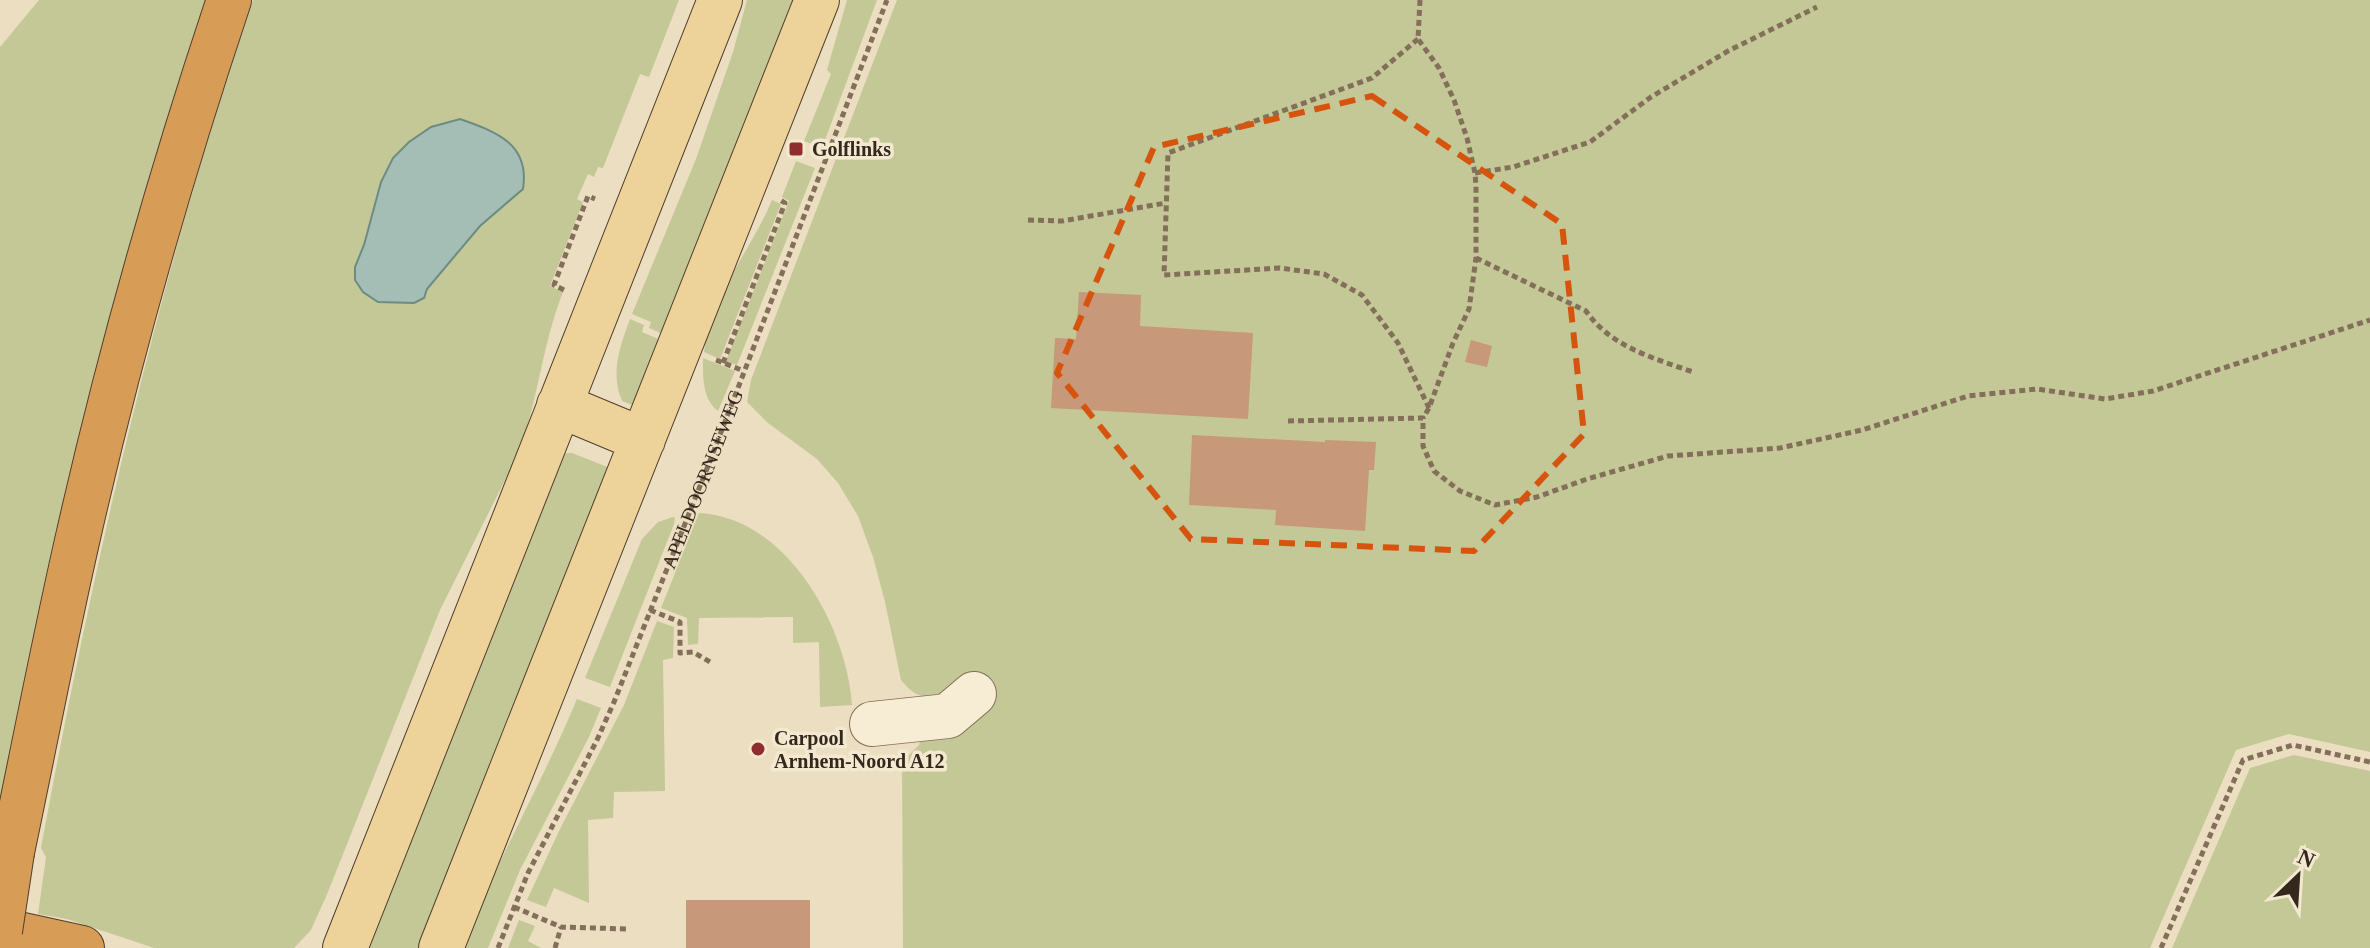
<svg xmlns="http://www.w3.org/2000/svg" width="2370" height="948" viewBox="0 0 2370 948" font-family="Georgia,serif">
<rect width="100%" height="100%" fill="#ebdec1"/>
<!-- green -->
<path fill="#c3c896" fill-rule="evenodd" d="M39 0H213L0 842V47Z
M253 0H679L649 77 640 74 603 168 598 167 594 177 588 174 577 199 583 202 550 286 563 292C542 345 538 402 518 454L440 610 328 892 311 930 294 948H154L67 919 38 914 46 857 41 848C94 561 159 276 253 0ZM523 189 480 226 427 289 424 298 414 303 378 302 355 267 364 245Z
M747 0H795L665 335 649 328 651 322 632 314 696 159 733 52Z
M847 0H877L822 148 804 141 831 74 827 70Z
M897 0H2370V752L2289 734 2236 750 2150 948H903L902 762 919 745 929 698C916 696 909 690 901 680L885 602 873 557 858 516 838 483 817 459 768 423 747 402 751 380Z
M796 161 815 168 737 365 726 361 789 201 782 197Z
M772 200 781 204 720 359 704 352C710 296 751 251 772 200Z
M630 319 644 325 642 332 663 341 637 407 622 401C610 373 620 346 630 319Z
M703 358 735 371 718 411C702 398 703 377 703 358Z
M572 453 610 468 421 948H365L559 454Z
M699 513C787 517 847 627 852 705L820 707 819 642 793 643V617L699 618 698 644 688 645 687 618 661 608Z
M673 517 675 518 674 524 610 687 585 678 642 539 658 522Z
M657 621 674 627 673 658 663 660 665 791 614 792 613 818 588 820 589 903 554 888 546 907 527 900 559 831 624 705Z
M577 699 601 708 589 737 520 870 488 948H461C496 863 542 783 577 699Z
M2294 755 2370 771V948H2172L2250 768Z
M519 920 535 926 528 941 541 948H508Z"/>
<!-- water -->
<path fill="#a4beb6" stroke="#6b8b83" stroke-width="2" d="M460 119C497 132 530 144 523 189L480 226 427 289 424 298 414 303 378 302 363 292 355 280V267L364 245 381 182 393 158 409 142 431 127Z"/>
<!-- building -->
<path fill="#c79879" d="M1079 292 1141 295 1140 326 1253 333 1248 419 1051 408 1055 338 1076 339Z
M1471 340 1492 346 1487 367 1465 362Z
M1192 435 1325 442V440L1376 442 1374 470H1369L1365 531 1275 525 1276 510 1189 505Z
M686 900H810V948H686Z"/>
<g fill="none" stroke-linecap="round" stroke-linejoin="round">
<defs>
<path id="minor" d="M872 724 948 716 974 694"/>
<path id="major" d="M559 405 643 440
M345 948 720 0
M441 948 817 0"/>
<path id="highway" d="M12 852C34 747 54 642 78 537 119 356 170 176 229 0
M0 930 82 948"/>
</defs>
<!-- minor casing -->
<use href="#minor" stroke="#846f5a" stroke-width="46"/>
<!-- major casing -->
<use href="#major" stroke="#513e2e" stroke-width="46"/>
<!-- highway casing -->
<use href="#highway" stroke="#513e2e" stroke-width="46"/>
<!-- path -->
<g stroke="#846f5a" stroke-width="5" stroke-dasharray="6 4" stroke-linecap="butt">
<path d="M1420 0 1418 39 1439 68 1454 100 1467 138 1475 173 1476 186V258L1469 309 1453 343 1429 408 1423 418"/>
<path d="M1418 39 1372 78 1168 153 1164 275 1280 268 1324 274 1362 295 1398 343 1429 408"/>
<path d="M1475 173 1513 167 1590 142 1651 97 1728 51 1817 7"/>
<path d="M1028 220 1062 221 1166 203"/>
<path d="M1476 258 1586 311C1611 347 1653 358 1693 372"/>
<path d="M564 290 554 285 588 196 595 199"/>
<path d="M716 360 744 371"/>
<path d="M723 363 785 203 779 199"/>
<path d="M1288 421 1423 418V446L1434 471 1460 491 1495 505 1537 497 1587 479 1668 456 1780 448 1862 430 1968 396 2037 389 2105 399 2153 391 2370 320"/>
<path d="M650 610 680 622V653L693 652 710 662"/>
<path d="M514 907 561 927 627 929"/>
<path id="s1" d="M498 948 528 873 597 740 614 702 708 466 887 0"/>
<path d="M555 948 561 927"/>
<path d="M2161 948 2243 760 2293 745 2370 762"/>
</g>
<!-- minor -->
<use href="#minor" stroke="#f7ecd4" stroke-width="44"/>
<!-- major -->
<use href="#major" stroke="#edd29a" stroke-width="44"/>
<!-- highway -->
<use href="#highway" stroke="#d79c56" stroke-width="44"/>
<defs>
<path id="highway-bridge" d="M0 931 12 852"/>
</defs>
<!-- highway-bridge casing -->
<use href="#highway-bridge" stroke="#513e2e" stroke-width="46" stroke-linecap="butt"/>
<!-- highway-bridge -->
<use href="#highway-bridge" stroke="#d79c56" stroke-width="44"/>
</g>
<!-- marked area -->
<path fill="none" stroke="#d6540e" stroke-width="6" stroke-dasharray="16 10" stroke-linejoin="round" d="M1372 96 1562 224 1584 434 1474 551 1191 539 1057 373 1154 147Z"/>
<!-- markers -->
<g fill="#8f2d2f" stroke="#f3e9d0" stroke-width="3">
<rect x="788" y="141" width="16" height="16" rx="4"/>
<circle cx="758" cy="749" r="8"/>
</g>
<g text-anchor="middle" stroke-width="7" stroke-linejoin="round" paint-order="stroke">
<!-- poi labels -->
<g font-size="20" font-weight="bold" fill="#34281d" stroke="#f3e9d0" text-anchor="start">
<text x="812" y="156">Golflinks</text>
<text x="774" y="745">Carpool<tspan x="774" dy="23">Arnhem-Noord A12</tspan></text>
</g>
<!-- street labels -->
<g font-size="20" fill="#34281d" stroke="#f3e9d0">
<text dy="7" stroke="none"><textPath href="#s1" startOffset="512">APELDOORNSEWEG</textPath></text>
</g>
</g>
<!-- north arrow -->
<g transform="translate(2298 876) rotate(25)" stroke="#f3e9d0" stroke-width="6" paint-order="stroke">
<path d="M0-6L14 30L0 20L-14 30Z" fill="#34281d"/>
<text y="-12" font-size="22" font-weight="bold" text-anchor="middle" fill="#34281d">N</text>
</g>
</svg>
